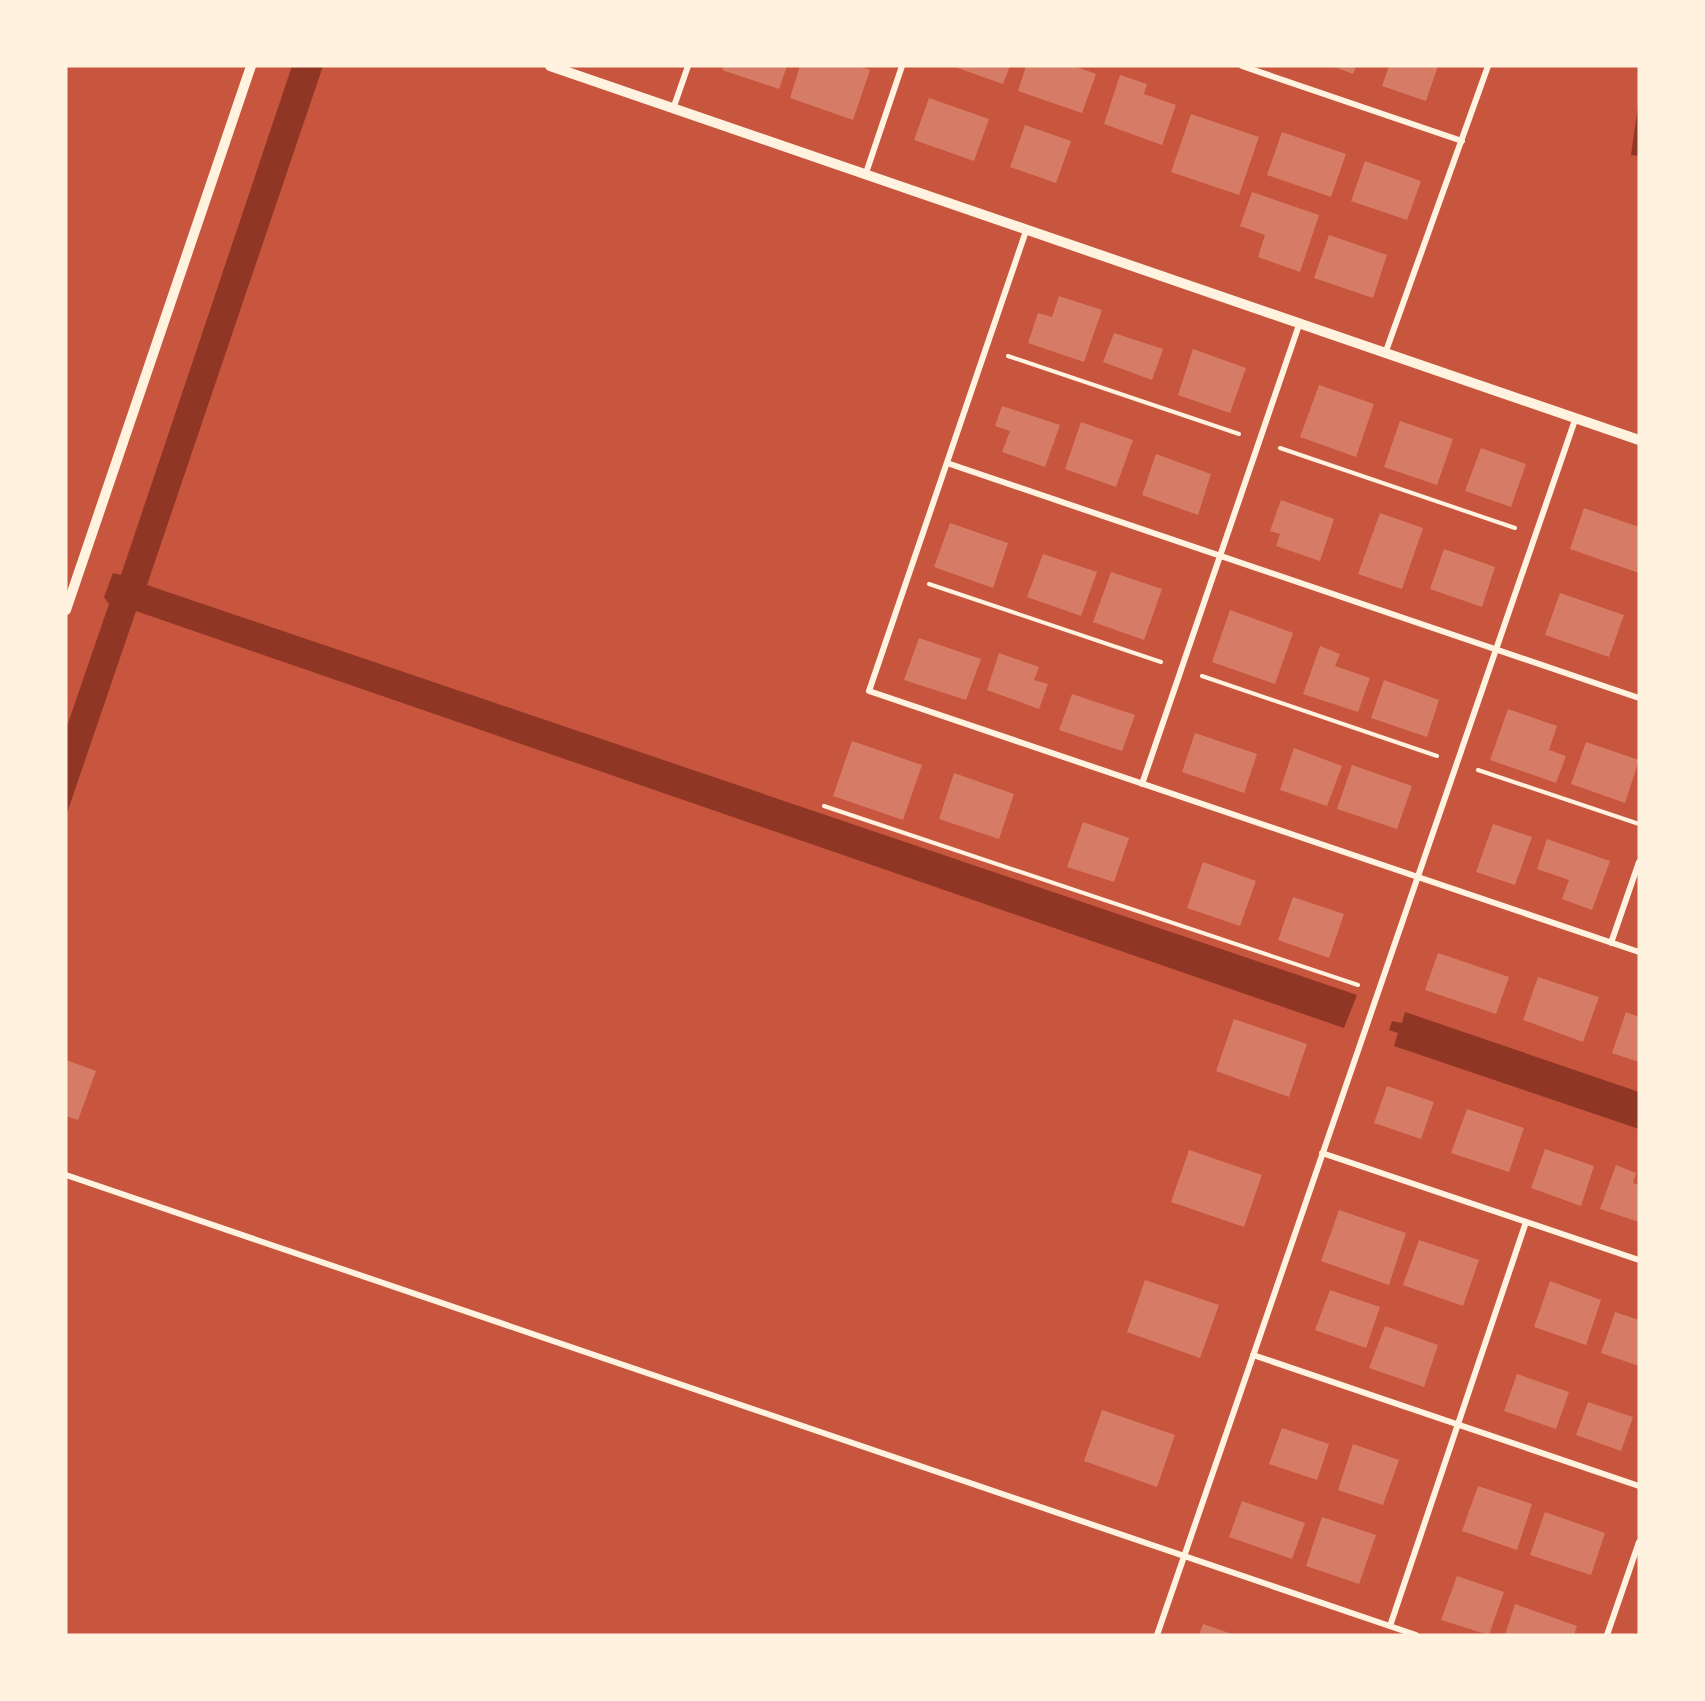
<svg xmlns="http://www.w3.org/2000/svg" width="1705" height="1701" viewBox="0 0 1705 1701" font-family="Overpass,sans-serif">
<rect width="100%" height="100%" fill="#c8553d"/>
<!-- water -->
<path fill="#8f3625" d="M292 66H323L147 585 1357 995 1344 1028 136 611 66 816V729L109 604 104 597 113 573 121 575Z
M1639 99V156L1631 155Z
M1405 1012 1639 1092V1129L1394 1046 1398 1033 1389 1030 1392 1021 1402 1023Z"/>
<!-- building -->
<path fill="#d67c66" d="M724 66H787L779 89 722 70Z
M800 66H859L870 70 853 120 790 98Z
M952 66H1010L1003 84Z
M1026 66H1074L1096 74 1082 113 1018 91Z
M1332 66H1356L1353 74Z
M1389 66H1438L1426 101 1382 86Z
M1120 75 1147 84 1144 94 1176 105 1162 145 1104 124Z
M929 98 989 119 974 161 914 140Z
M1191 114 1259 137 1239 195 1171 172Z
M1025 125 1071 141 1056 183 1010 167Z
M1282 132 1346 154 1331 197 1267 175Z
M1365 161 1421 181 1407 220 1351 201Z
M1252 192 1319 215 1300 272 1258 257 1265 235 1240 226Z
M1329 235 1387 255 1373 298 1314 278Z
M1059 296 1102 310 1084 362 1028 343 1038 313 1052 317Z
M1114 333 1163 349 1152 380 1103 362Z
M1193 349 1246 368 1230 413 1178 395Z
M1319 385 1374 404 1356 457 1300 437Z
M1002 406 1060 425 1045 467 1002 452 1010 431 995 426Z
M1400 421 1453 439 1437 485 1384 467Z
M1081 422 1133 440 1116 487 1065 469Z
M1481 448 1526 464 1511 507 1465 491Z
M1156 454 1211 474 1198 515 1142 495Z
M1281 500 1334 519 1320 561 1276 546 1280 534 1270 531Z
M1584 508 1639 527V573L1570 549Z
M1380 513 1423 528 1402 589 1358 574Z
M950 523 1008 543 993 588 934 567Z
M1444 549 1495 567 1482 607 1430 589Z
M1043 554 1097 572 1081 616 1027 597Z
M1111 572 1162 589 1144 640 1093 622Z
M1560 593 1624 615 1609 657 1545 635Z
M1230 610 1293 633 1275 684 1212 662Z
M919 638 981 659 966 700 904 680Z
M1320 646 1340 654 1335 666 1370 678 1358 712 1303 694Z
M999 653 1039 667 1034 680 1048 684 1039 709 987 690Z
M1384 680 1439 700 1427 737 1371 718Z
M1072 694 1135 715 1122 751 1059 730Z
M1508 709 1557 726 1549 750 1566 756 1556 783 1490 760Z
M1195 733 1257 754 1244 793 1182 772Z
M852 741 922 765 903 820 833 796Z
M1586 742 1639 760 1625 803 1571 784Z
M1294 748 1342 766 1327 806 1280 790Z
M1352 765 1412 786 1397 829 1337 809Z
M954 773 1014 794 999 839 939 819Z
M1083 822 1129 838 1114 882 1067 867Z
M1493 824 1532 837 1515 885 1476 872Z
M1547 839 1610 861 1592 910 1562 899 1569 880 1537 869Z
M1203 862 1256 881 1240 926 1187 908Z
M1293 897 1344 914 1329 958 1278 940Z
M1438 953 1509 977 1496 1014 1425 990Z
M1538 977 1599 997 1583 1042 1523 1020Z
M1626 1012 1639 1017V1062L1612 1053Z
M1234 1019 1307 1044 1289 1097 1216 1071Z
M66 1060 96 1071 78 1120 66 1116Z
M1387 1086 1434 1102 1421 1139 1374 1123Z
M1467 1109 1524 1128 1509 1172 1451 1153Z
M1545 1149 1594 1166 1581 1206 1531 1188Z
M1189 1150 1262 1175 1244 1227 1171 1202Z
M1616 1165 1636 1173 1633 1183 1639 1185V1222L1600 1209Z
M1339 1210 1406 1233 1389 1285 1321 1261Z
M1419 1240 1479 1260 1463 1306 1403 1285Z
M1145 1280 1219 1305 1200 1358 1127 1332Z
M1550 1281 1601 1300 1586 1345 1534 1327Z
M1330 1290 1380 1307 1366 1348 1315 1330Z
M1615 1312 1639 1320V1366L1601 1353Z
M1385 1326 1438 1345 1424 1387 1369 1368Z
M1517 1374 1569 1392 1556 1429 1504 1411Z
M1588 1402 1633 1417 1621 1451 1576 1435Z
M1102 1410 1175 1435 1157 1487 1084 1461Z
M1282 1428 1329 1444 1317 1480 1269 1464Z
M1353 1444 1399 1460 1383 1505 1338 1490Z
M1478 1486 1532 1504 1517 1550 1462 1531Z
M1242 1501 1305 1523 1292 1559 1229 1537Z
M1545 1512 1605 1533 1591 1575 1530 1555Z
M1322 1517 1376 1535 1359 1584 1306 1566Z
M1457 1576 1504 1592 1489 1635 1441 1620Z
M1515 1604 1577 1626 1574 1635H1505Z
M1203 1624 1235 1635H1199Z"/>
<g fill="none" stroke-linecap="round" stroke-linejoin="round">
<!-- path -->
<path stroke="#fff3e0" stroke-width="4" d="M1008 356 1239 434
M1280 448 1515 528
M929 584 1161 662
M1202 676 1437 756
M1478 770 1639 824
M824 806 1358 985"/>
<!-- minor -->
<path stroke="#fff3e0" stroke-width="6" d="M1242 66 1462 141
M673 109 688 66
M866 173 902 66
M1027 228 869 691 1639 952
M1386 351 1488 66
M947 463 1639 698
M1142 784 1300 322
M1611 943 1639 862
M1322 1153 1639 1260
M66 1175 1416 1635
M1253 1355 1639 1486
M1390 1626 1526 1222
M1157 1635 1576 417
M1607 1635 1639 1542"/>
<!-- tertiary -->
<path stroke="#fff3e0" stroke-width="10" d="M550 66 1639 440
M66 610 251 66"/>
</g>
<!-- border -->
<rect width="1705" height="1701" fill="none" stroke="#fff3e0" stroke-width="135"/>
</svg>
